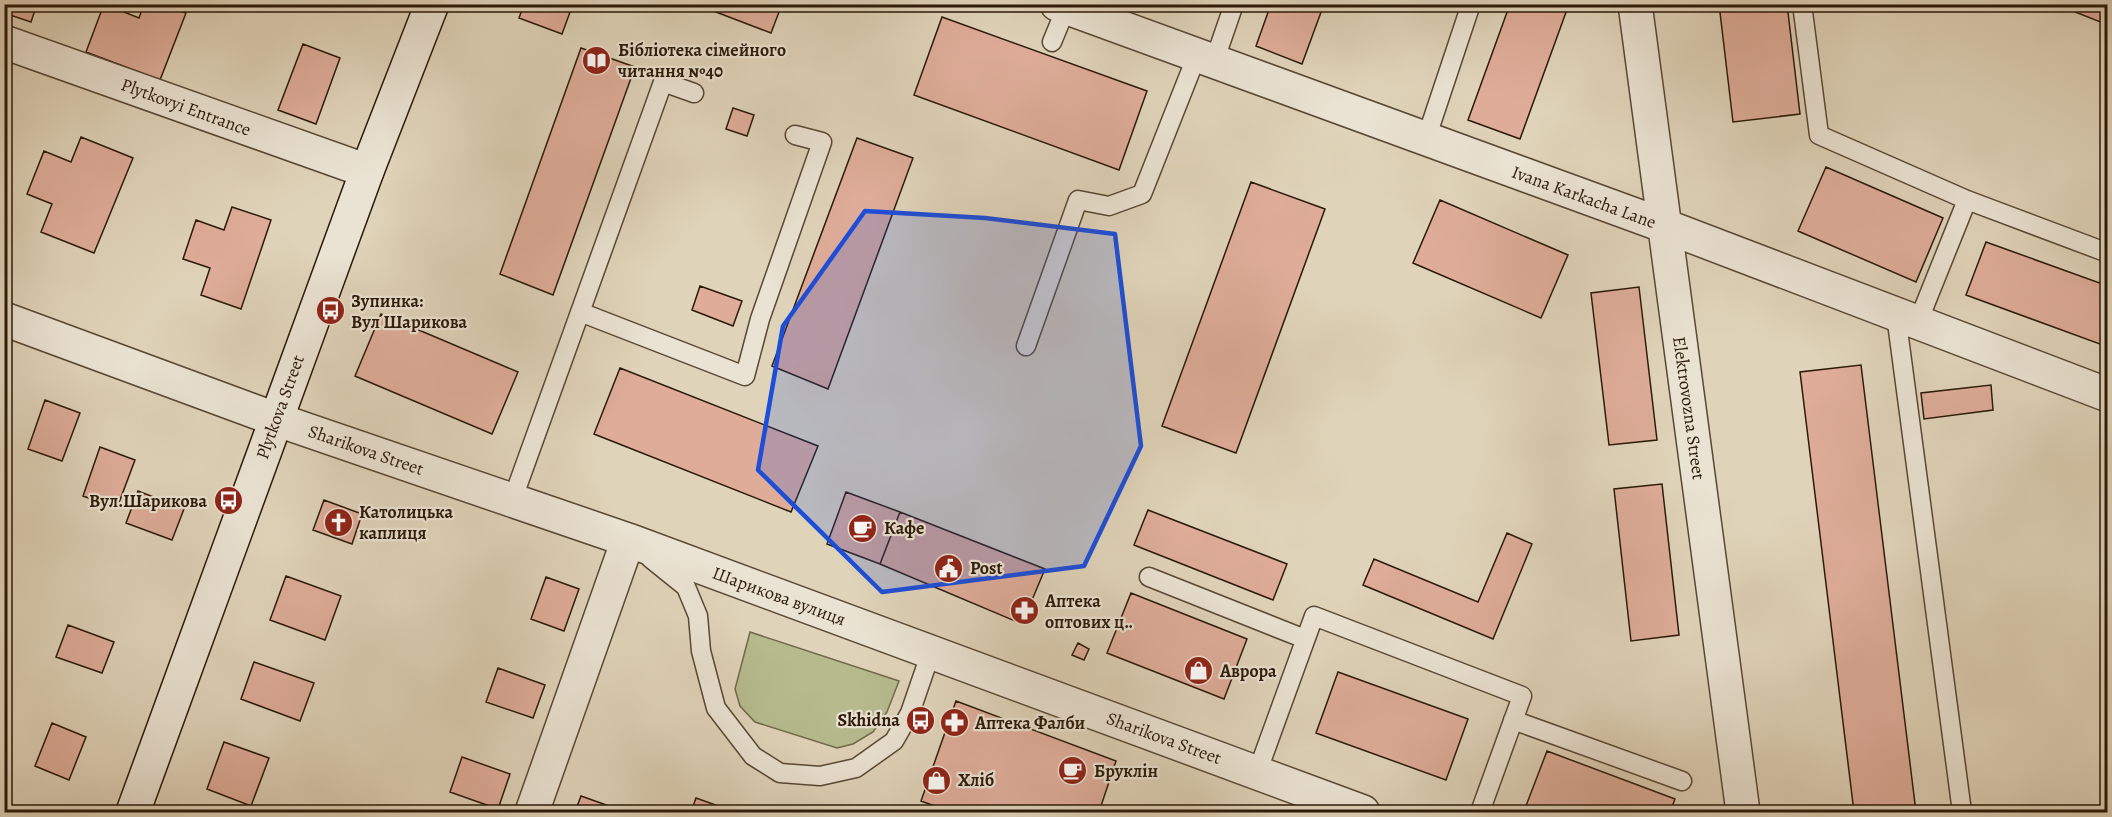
<svg xmlns="http://www.w3.org/2000/svg" width="2112" height="817" viewBox="0 0 2112 817" font-family="Alegreya,serif">
<rect width="100%" height="100%" fill="#dfd3b9"/>
<filter id="stains"><feTurbulence type="fractalNoise" baseFrequency=".00333" numOctaves="4"/><feColorMatrix values="0 0 0 0 .2 0 0 0 0 .09 0 0 0 0 .02 0 0 0 .5 -.17"/></filter>
<radialGradient id="worn" r=".72"><stop offset=".6" stop-color="#630" stop-opacity="0"/><stop offset="1" stop-color="#630" stop-opacity=".3"/></radialGradient>
<!-- green -->
<path fill="#b5bb8d" stroke="#706a4a" stroke-width="1.5" d="M750 632 899 681 887 712 873 732 853 744 837 748 755 722 740 706 735 689Z"/>
<!-- building -->
<path fill="#deac99" stroke="#2b1a08" stroke-width="1.5" d="M4 4H37L31 22 4 13Z
M104 4 139 18 144 4H163L186 13 160 80 86 52Z
M524 4H573L562 34 519 18Z
M695 4H782L771 33Z
M1271 4H1324L1302 64 1256 46Z
M1510 4H1569L1520 139 1468 120Z
M1719 4H1787L1800 114 1733 122Z
M2055 4H2108V25Z
M942 17 1147 91 1119 170 914 95Z
M303 44 340 58 316 124 278 110Z
M581 48 635 67 553 295 500 274Z
M733 108 754 115 747 136 726 129Z
M81 137 133 158 94 253 41 232 52 204 27 194 44 151 71 162Z
M857 138 913 158 828 389 772 366Z
M1826 167 1943 218 1916 282 1798 231Z
M1251 182 1325 209 1236 453 1162 426Z
M1440 200 1568 255 1541 318 1413 263Z
M232 207 271 220 241 309 201 295 210 268 183 259 196 220 224 230Z
M1986 242 2108 286V347L1966 295Z
M700 286 742 301 733 326 692 310Z
M1639 287 1657 440 1609 445 1591 293Z
M381 314 518 372 492 434 355 376Z
M1861 365 1916 812H1854L1800 372Z
M620 368 818 446 791 512 594 434Z
M1991 385 1993 410 1924 419 1921 393Z
M4 389 9 391 4 404Z
M45 400 80 413 62 461 28 449Z
M100 447 135 460 117 508 83 496Z
M1662 484 1679 635 1631 641 1614 489Z
M138 491 184 509 172 540 126 523Z
M846 492 900 512 880 564 827 544Z
M324 500 362 514 352 544 313 530Z
M1148 510 1287 564 1273 600 1134 545Z
M900 512 1045 569 1022 624 880 564Z
M1507 533 1532 544 1493 639 1363 585 1374 559 1478 602Z
M286 576 341 596 325 640 270 620Z
M546 577 579 589 564 631 531 619Z
M1131 593 1247 639 1224 699 1107 653Z
M68 625 114 642 102 673 56 657Z
M1078 643 1089 649 1084 660 1072 655Z
M254 662 314 683 300 721 241 699Z
M498 668 545 685 533 718 486 702Z
M1338 672 1468 719 1446 780 1316 733Z
M956 701 1116 761 1099 812H951L921 801Z
M52 723 86 737 69 780 35 766Z
M224 742 269 758 251 806 207 789Z
M1547 751 1675 799 1670 812 1524 811Z
M462 757 510 774 498 809 450 792Z
M581 796 626 812H575Z
M696 798 735 812H691Z
M5 807 20 812H4Z"/>
<g fill="none" stroke-linecap="round" stroke-linejoin="round">
<defs>
<path id="lane" d="M1802 4 1819 135 1967 200 2108 253
M1052 42 1066 8
M1214 62 1234 4
M1426 139 1471 4
M580 312 745 376 760 319 822 142 795 135
M1896 315 1962 812
M1918 322 1967 200
M1026 346 1078 200 1109 206 1142 194 1197 55
M512 501 663 82 694 93
M650 558 686 587 698 616 701 651 716 708 753 756 780 773 820 776 856 768 894 741 910 713 931 652
M1149 577 1305 639
M1513 720 1682 781
M1257 773 1314 616 1522 696 1480 812"/>
<path id="street" d="M1057 4 1665 226 2108 395
M1635 4 1743 812
M4 42 367 171
M4 319 275 419 628 540 1363 812
M532 812 628 540"/>
<path id="secondary" d="M133 812 367 171 432 4"/>
</defs>
<!-- lane casing -->
<use href="#lane" stroke="#584834" stroke-width="21"/>
<!-- street casing -->
<use href="#street" stroke="#584834" stroke-width="36"/>
<!-- secondary casing -->
<use href="#secondary" stroke="#2b1a08" stroke-width="36"/>
<!-- lane -->
<use href="#lane" stroke="#eae2d2" stroke-width="18"/>
<!-- street -->
<use href="#street" stroke="#eae2d2" stroke-width="33"/>
<!-- secondary -->
<use href="#secondary" stroke="#eae2d2" stroke-width="33"/>
</g>
<!-- marked area -->
<path fill="#1d4ed8" fill-opacity="0.2" stroke="#1d4ed8" stroke-width="4.5" stroke-linejoin="round" d="M865 211 985 218 1115 234 1141 446 1084 566 882 592 758 470 783 326Z"/>
<!-- icons -->
<defs>
<symbol id="library-disc" viewBox="-11 -11 22 22"><circle r="9.5" fill="#8f2418" stroke="#eae2d2"/><path d="M-6-4Q-3-5.5-.7-3.5V5Q-3 3-6 4ZM6-4Q3-5.5 .7-3.5V5Q3 3 6 4Z" fill="#fff"/></symbol>
<symbol id="bus-disc" viewBox="-11 -11 22 22"><circle r="9.5" fill="#8f2418" stroke="#eae2d2"/><path d="M-5-6H5V4H4V6H2V4H-2V6H-4V4H-5ZM-3.5-4V0h7V-4ZM-3.5 1.2v1.5H-2V1.2ZM2 1.2v1.5H3.5V1.2Z" fill="#fff"/></symbol>
<symbol id="church-disc" viewBox="-11 -11 22 22"><circle r="9.5" fill="#8f2418" stroke="#eae2d2"/><path d="M-1.2-6h2.4v3.5h3.3v2.4h-3.3V6h-2.4V-.1h-3.3v-2.4h3.3Z" fill="#fff"/></symbol>
<symbol id="cafe-disc" viewBox="-11 -11 22 22"><circle r="9.5" fill="#8f2418" stroke="#eae2d2"/><path d="M-5.5-4.5H6V0H3Q3 3.5 0 3.5H-2.5Q-5.5 3.5-5.5 0ZM3-3.2v2h1.7v-2ZM-6 4.5H4V6H-6Z" fill="#fff"/></symbol>
<symbol id="civic-disc" viewBox="-11 -11 22 22"><circle r="9.5" fill="#8f2418" stroke="#eae2d2"/><path d="M-.6-6.5H3V-4.5H.6V-3L4-1V1h2V6H-6V1h2V-1L-.6-3ZM-1.2 2.5V6h2.4V2.5Z" fill="#fff"/></symbol>
<symbol id="pharmacy-disc" viewBox="-11 -11 22 22"><circle r="9.5" fill="#8f2418" stroke="#eae2d2"/><path d="M-2-6h4v4h4v4h-4v4h-4v-4h-4v-4h4Z" fill="#fff"/></symbol>
<symbol id="shop-disc" viewBox="-11 -11 22 22"><circle r="9.5" fill="#8f2418" stroke="#eae2d2"/><path d="M-5-2.5h2.3a2.7 3.5 0 0 1 5.4 0H5L5.5 6h-11ZM-1.5-2.5h3a1.5 2.3 0 0 0-3 0Z" fill="#fff"/></symbol>
</defs>
<g fill-rule="evenodd">
<use href="#library-disc" x="580" y="44" width="33" height="33"/>
<use href="#bus-disc" x="314" y="294" width="33" height="33"/>
<use href="#bus-disc" x="212" y="484" width="33" height="33"/>
<use href="#church-disc" x="322" y="506" width="33" height="33"/>
<use href="#cafe-disc" x="846" y="512" width="33" height="33"/>
<use href="#civic-disc" x="932" y="552" width="33" height="33"/>
<use href="#pharmacy-disc" x="1008" y="594" width="33" height="33"/>
<use href="#shop-disc" x="1182" y="654" width="33" height="33"/>
<use href="#bus-disc" x="904" y="704" width="33" height="33"/>
<use href="#pharmacy-disc" x="938" y="706" width="33" height="33"/>
<use href="#cafe-disc" x="1056" y="754" width="33" height="33"/>
<use href="#shop-disc" x="920" y="764" width="33" height="33"/>
</g>
<g text-anchor="middle" stroke-width="4.5" stroke-linejoin="round" paint-order="stroke">
<!-- poi labels -->
<g font-size="18" font-weight="bold" fill="#2b1a08" stroke="#eae2d2" text-anchor="start">
<text x="618" y="56">Бібліотека сімейного<tspan x="618" dy="21">читання №40</tspan></text>
<text x="351" y="307">Зупинка:<tspan x="351" dy="21">Вул Шарикова</tspan></text>
<text x="207" y="507" text-anchor="end">Вул.Шарикова</text>
<text x="359" y="518">Католицька<tspan x="359" dy="21">каплиця</tspan></text>
<text x="884" y="534">Кафе</text>
<text x="970" y="574">Post</text>
<text x="1045" y="607">Аптека<tspan x="1045" dy="21">оптових ц‥</tspan></text>
<text x="1220" y="677">Аврора</text>
<text x="900" y="726" text-anchor="end">Skhidna</text>
<text x="975" y="729">Аптека Фалби</text>
<text x="1094" y="777">Бруклін</text>
<text x="958" y="786">Хліб</text>
</g>
<!-- street labels -->
<g font-size="18" fill="#2b1a08" stroke="#eae2d2">
<text transform="translate(186 107) rotate(20)" y="6">Plytkovyi Entrance</text>
<text transform="translate(1584 197) rotate(20)" y="6">Ivana Karkacha Lane</text>
<text transform="translate(280 407) rotate(-70)" y="6">Plytkova Street</text>
<text transform="translate(1689 408) rotate(82)" y="6">Elektrovozna Street</text>
<text transform="translate(366 450) rotate(19)" y="6">Sharikova Street</text>
<text transform="translate(779 596) rotate(20)" y="6">Шарикова вулиця</text>
<text transform="translate(1164 738) rotate(20)" y="6">Sharikova Street</text>
</g>
</g>
<!-- margin -->
<rect width="2112" height="817" fill="none" stroke="#dfd3b9" stroke-width="24"/>
<rect x="6" y="6" width="2100" height="805" fill="none" stroke="#2b1a08" stroke-width="3"/>
<rect x="12" y="12" width="2088" height="793" fill="none" stroke="#2b1a08" stroke-width="1.5"/>
<rect width="100%" height="100%" filter="url(#stains)"/>
<rect width="100%" height="100%" fill="url(#worn)"/>
</svg>
